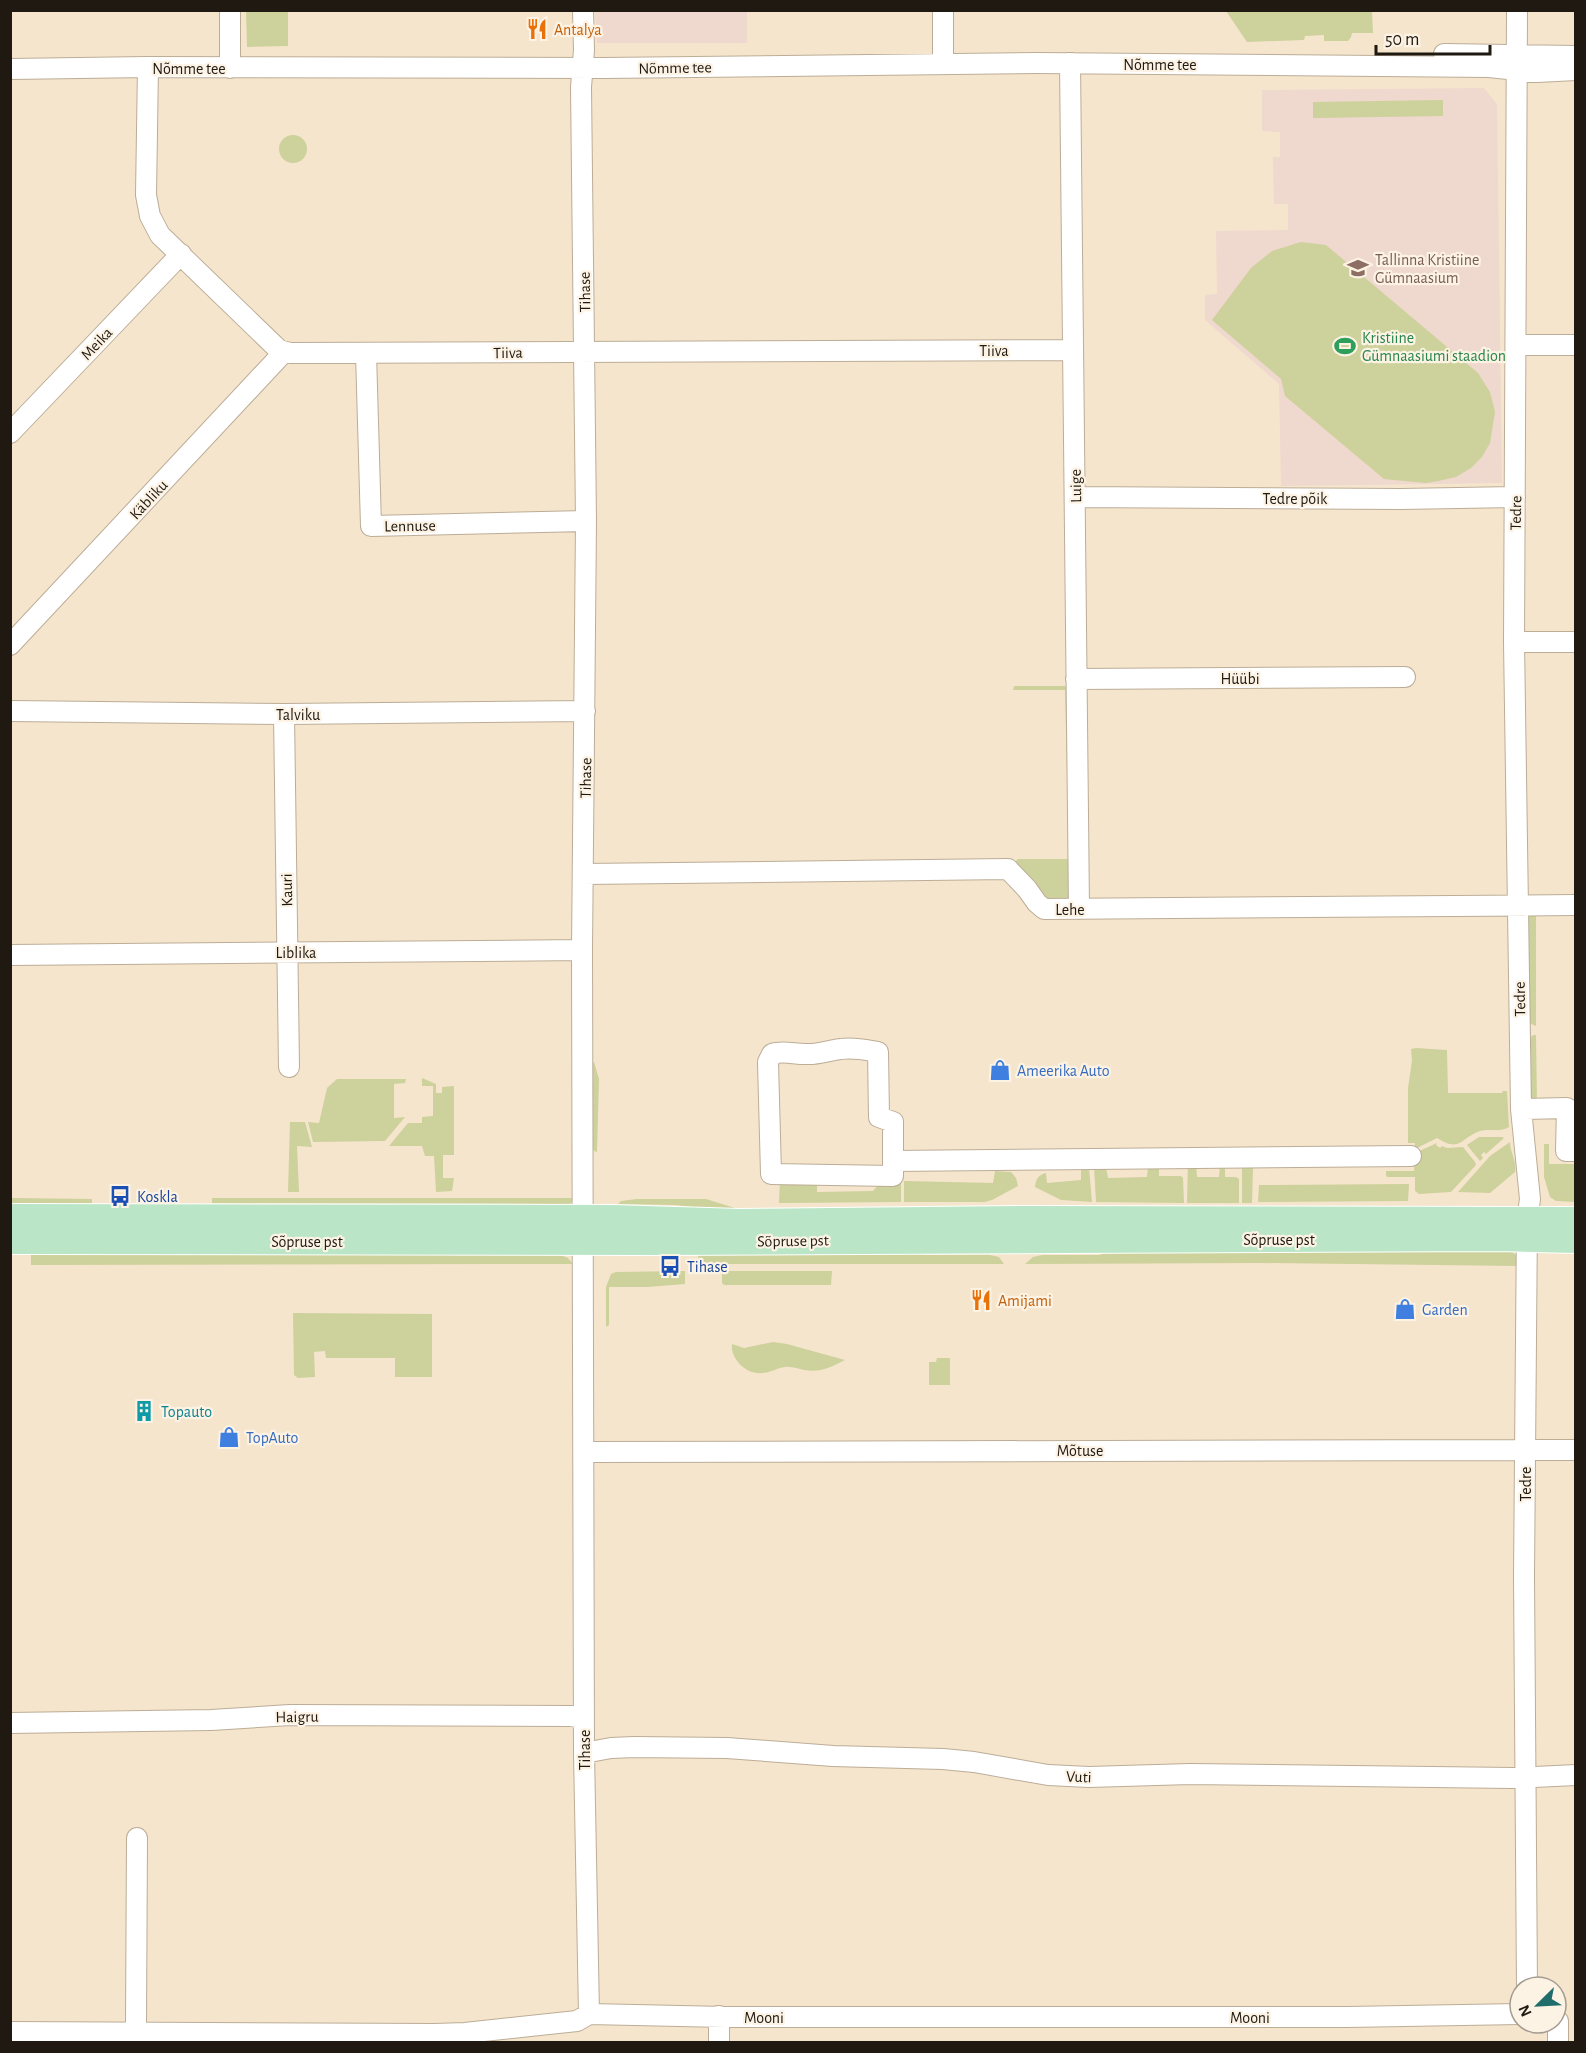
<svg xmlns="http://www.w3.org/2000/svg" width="1586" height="2053" viewBox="0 0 1586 2053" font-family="'Alegreya Sans',sans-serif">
<rect width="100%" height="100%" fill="#f5e5cd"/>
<!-- education -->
<path fill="#efd8cd" d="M595 11H747V43H597Z
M1484 88 1497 104 1502 483 1281 486 1279 384 1205 320V295L1217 294 1216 231 1288 230V204H1274L1273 157H1280V132L1262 131V90Z"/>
<!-- green -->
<path fill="#cdd19b" d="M246 11H288V46L247 47Z
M1226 11H1372L1373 33H1352L1351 37 1348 41H1324V35L1305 36 1304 40 1247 42Z
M1443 100V116L1313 118V102Z
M279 149a14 14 0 1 1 28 0a14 14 0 1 1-28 0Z
M1301 242 1326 245 1478 373 1490 392 1495 412 1490 443 1482 457 1471 468 1456 477 1438 481 1426 483 1384 479 1285 396 1281 379 1212 320 1251 268 1272 251Z
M1014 686H1065L1069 688 1074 901 1052 905 1010 866 1018 859H1069L1065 690H1013Z
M1536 911V1026L1529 1023 1527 916Z
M1533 1035H1536L1537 1104 1530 1102 1527 1041Z
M1416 1048 1447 1050 1448 1093H1502L1503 1091H1507L1509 1127C1500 1133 1490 1128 1480 1131 1460 1138 1461 1153 1437 1138L1415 1149V1143H1408V1088L1412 1061 1411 1049Z
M594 1062 599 1079 597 1152 594 1151 592 1145 590 1068 591 1064Z
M422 1078 436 1084V1093H442V1087L454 1086V1155H443V1178H454L452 1191 436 1192 434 1156H425L422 1146H389L408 1123H422V1117L433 1116V1086H422Z
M337 1079H406L405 1083 394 1084V1118L405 1117 385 1141 313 1142 308 1122 319 1123 327 1088Z
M290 1122H305L312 1147 297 1146 299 1192H288Z
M1479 1137H1502L1504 1138 1486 1154 1484 1152 1481 1155 1483 1158 1480 1161 1467 1145Z
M1510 1142C1510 1152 1517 1161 1515 1172L1490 1193 1458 1192 1490 1156Z
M1437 1143 1436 1145 1440 1148 1442 1146 1447 1148 1463 1147 1475 1162 1476 1165 1451 1192 1419 1194 1415 1191V1177H1387L1386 1175V1171H1414L1415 1153Z
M1544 1144H1549V1164H1575V1202L1556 1201 1550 1197 1544 1177Z
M1188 1162H1196L1197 1177H1219L1220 1166 1225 1165V1177H1236L1239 1179V1203H1187Z
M1159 1164V1176H1181L1183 1178 1184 1203 1096 1202 1094 1167H1106L1108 1178 1147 1177 1148 1166Z
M1242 1165 1252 1166 1253 1168 1252 1203H1242Z
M1089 1168 1092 1202 1061 1200 1035 1187C1036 1179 1038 1175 1046 1173L1047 1183 1081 1180V1169Z
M995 1171 1011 1172 1016 1178 1018 1186 992 1200 984 1202H904V1181L993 1183Z
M780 1179 817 1180V1192L873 1191 882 1180H901V1202L779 1203Z
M1409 1184 1408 1201 1258 1202 1259 1185Z
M11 1198 92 1199V1204H11Z
M212 1198H575L570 1204H555L212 1203Z
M637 1199H706L735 1208 753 1209H709L675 1205 618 1204 621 1201Z
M1121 1248 1509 1249 1516 1255 1520 1266 1260 1263 1025 1264 1033 1257 1042 1255H1099Z
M865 1249 927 1255H990L999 1257 1004 1264H699L698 1254Z
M31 1253H445L560 1255 568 1258 573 1264 31 1265Z
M685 1271V1284L648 1287H609V1325L606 1327V1287L611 1274 616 1272Z
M725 1271H832L831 1285H724L722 1283V1273Z
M293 1313 432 1314V1377H395V1358H326L325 1351 314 1352 315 1377 298 1378 294 1375Z
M773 1342 787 1344 845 1360C832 1367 819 1373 804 1370 798 1369 792 1366 785 1367 777 1368 770 1373 762 1373 747 1375 730 1359 732 1344L744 1348Z
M937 1358H950V1385H929V1362H936Z"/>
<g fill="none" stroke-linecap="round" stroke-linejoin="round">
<defs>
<path id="minor" d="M230 10V68
M583 10 584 50 581 87 586 521 582 950 584 1753 589 2014
M1517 10 1514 642 1521 1109 1530 1199 1527 1220 1524 1576 1527 1987
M1444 54 1576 56
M1070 63 1079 909
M943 64V10
M148 67 146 195 150 216 160 235 279 350 290 353C551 351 812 350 1073 350
M10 69 148 67 603 68 1036 63 1489 67 1537 72 1576 70
M1516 345H1576
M366 353 371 526 586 521
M10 433 181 254
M1075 497 1401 499 1515 497
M1514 642H1576
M10 645 284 352
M1076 679 1405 677
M10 711 284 714 585 711
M284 714 289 1067
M584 874 1008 869 1027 889 1037 903 1044 909 1576 905
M10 955 582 950
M1521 1109 1567 1108 1566 1151H1576
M893 1161V1176L771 1174 768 1062 772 1054C784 1050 796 1055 809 1054 820 1054 830 1050 841 1049 854 1047 866 1050 878 1052L879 1117 893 1122V1161L1411 1156
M584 1452 1576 1450
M10 1723 211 1720 290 1715 571 1716 584 1718
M584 1753 611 1748 634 1747 727 1748 833 1756 943 1759 974 1762 1048 1775 1089 1777 1190 1774 1513 1778 1576 1775
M10 2032 435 2034 465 2033 577 2021 589 2014 725 2017H1347L1520 2014
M134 2034 136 2022 137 1838
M719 2042V2016
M1558 2042V2021"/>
<path id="major" d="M10 1217 613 1218 740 1222 1026 1219 1576 1220
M10 1241 668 1242 1499 1238 1576 1240"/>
</defs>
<!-- minor casing -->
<use href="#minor" stroke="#bcad97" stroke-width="22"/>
<!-- major casing -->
<use href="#major" stroke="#fff" stroke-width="28"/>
<!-- minor -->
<use href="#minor" stroke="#fff" stroke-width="20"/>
<!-- major -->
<use href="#major" stroke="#bae6c7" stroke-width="26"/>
</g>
<!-- icons -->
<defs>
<symbol id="restaurant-bare" viewBox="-9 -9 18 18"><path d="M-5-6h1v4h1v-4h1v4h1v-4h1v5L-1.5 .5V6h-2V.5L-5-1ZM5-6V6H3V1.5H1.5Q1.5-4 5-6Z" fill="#e8710a" stroke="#fdf3e5" stroke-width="2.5" paint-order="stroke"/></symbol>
<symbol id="school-bare" viewBox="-9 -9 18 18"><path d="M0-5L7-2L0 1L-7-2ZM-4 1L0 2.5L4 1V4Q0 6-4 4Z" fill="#8d6e63" stroke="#fdf3e5" stroke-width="2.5" paint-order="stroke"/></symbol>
<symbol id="stadium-bare" viewBox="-9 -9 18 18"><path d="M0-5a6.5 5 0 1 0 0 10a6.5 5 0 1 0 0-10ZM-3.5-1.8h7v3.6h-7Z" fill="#2e9e5b" stroke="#fdf3e5" stroke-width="2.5" paint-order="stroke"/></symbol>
<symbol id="shop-bare" viewBox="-9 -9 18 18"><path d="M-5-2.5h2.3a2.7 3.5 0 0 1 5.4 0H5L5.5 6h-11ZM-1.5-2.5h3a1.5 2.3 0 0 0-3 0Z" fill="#3f7fe0" stroke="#fdf3e5" stroke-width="2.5" paint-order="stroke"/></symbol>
<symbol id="bus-bare" viewBox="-9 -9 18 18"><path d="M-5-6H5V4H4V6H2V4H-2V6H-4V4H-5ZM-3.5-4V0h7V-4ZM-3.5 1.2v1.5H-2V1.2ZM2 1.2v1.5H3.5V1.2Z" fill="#1a4fb4" stroke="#fdf3e5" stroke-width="2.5" paint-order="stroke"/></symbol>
<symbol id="building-bare" viewBox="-9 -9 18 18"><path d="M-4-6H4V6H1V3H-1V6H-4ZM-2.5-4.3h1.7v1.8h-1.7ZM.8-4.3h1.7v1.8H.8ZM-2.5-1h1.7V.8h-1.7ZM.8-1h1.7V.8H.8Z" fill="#0f9aa8" stroke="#fdf3e5" stroke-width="2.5" paint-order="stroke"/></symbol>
</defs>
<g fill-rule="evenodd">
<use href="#restaurant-bare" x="522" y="14" width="30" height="30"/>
<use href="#school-bare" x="1343" y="253" width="30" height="30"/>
<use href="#stadium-bare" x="1330" y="331" width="30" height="30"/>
<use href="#shop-bare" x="985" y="1055" width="30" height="30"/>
<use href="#bus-bare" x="105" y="1181" width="30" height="30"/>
<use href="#bus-bare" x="655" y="1251" width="30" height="30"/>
<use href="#restaurant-bare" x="966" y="1285" width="30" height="30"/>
<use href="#shop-bare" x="1390" y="1294" width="30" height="30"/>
<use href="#building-bare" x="129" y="1396" width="30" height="30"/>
<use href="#shop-bare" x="214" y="1422" width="30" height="30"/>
</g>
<g text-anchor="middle" stroke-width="4.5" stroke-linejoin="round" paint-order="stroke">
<!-- food labels -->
<g font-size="16" fill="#c56008" stroke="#fdf3e5" text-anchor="start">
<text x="554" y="35">Antalya</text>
<text x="998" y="1306">Amijami</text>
</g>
<!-- street labels -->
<g font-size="16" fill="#1f1911" stroke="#fdf3e5">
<text x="1160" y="70">Nõmme tee</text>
<text transform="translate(675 67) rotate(-1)" y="6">Nõmme tee</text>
<text x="189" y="74">Nõmme tee</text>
<text transform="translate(584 292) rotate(-91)" y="6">Tihase</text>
<text transform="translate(96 343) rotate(-47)" y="6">Meika</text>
<text x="994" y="356">Tiiva</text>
<text transform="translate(508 352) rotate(-1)" y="6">Tiiva</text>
<text transform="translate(1075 486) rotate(-91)" y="6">Luige</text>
<text x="1295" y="504">Tedre põik</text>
<text transform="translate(148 499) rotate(-47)" y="6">Käbliku</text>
<text transform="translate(1515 513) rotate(-89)" y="6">Tedre</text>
<text transform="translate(410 525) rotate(-1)" y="6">Lennuse</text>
<text x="1240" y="684">Hüübi</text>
<text x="298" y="720">Talviku</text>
<text transform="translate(585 778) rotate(-89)" y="6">Tihase</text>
<text transform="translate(286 890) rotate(-91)" y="6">Kauri</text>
<text x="1070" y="915">Lehe</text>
<text x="296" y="958">Liblika</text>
<text transform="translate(1519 999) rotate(-91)" y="6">Tedre</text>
<text x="1279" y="1245">Sõpruse pst</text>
<text transform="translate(793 1240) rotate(-1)" y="6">Sõpruse pst</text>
<text x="307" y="1247">Sõpruse pst</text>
<text x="1080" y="1456">Mõtuse</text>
<text transform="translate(1525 1484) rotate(-90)" y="6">Tedre</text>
<text transform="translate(297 1716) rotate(-1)" y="6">Haigru</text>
<text transform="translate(584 1750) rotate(-90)" y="6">Tihase</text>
<text transform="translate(1079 1776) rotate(2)" y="6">Vuti</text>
<text x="764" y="2023">Mooni</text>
<text x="1250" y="2023">Mooni</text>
</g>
<!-- education labels -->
<g font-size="16" fill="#785e54" stroke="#fdf3e5" text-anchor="start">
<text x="1375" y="265">Tallinna Kristiine<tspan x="1375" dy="18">Gümnaasium</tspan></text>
</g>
<!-- leisure labels -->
<g font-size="16" fill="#27864d" stroke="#fdf3e5" text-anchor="start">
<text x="1362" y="343">Kristiine<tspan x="1362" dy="18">Gümnaasiumi staadion</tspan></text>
</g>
<!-- shop labels -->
<g font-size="16" fill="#366cbe" stroke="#fdf3e5" text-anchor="start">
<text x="1017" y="1076">Ameerika Auto</text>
<text x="1422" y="1315">Garden</text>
<text x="246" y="1443">TopAuto</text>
</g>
<!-- transit labels -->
<g font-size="16" fill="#164399" stroke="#fdf3e5" text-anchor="start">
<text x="137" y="1202">Koskla</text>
<text x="687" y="1272">Tihase</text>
</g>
<!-- culture labels -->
<g font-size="16" fill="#0d838f" stroke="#fdf3e5" text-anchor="start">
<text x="161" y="1417">Topauto</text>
</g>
</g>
<!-- border -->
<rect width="1586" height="2053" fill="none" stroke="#1f1911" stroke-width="24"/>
<!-- north arrow -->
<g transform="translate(1538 2005) rotate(246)"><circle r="28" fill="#fdf3e5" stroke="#a49c90" stroke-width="1.5"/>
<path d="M0-4.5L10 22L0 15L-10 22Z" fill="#216d6c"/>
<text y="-9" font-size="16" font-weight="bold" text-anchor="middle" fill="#1f1911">N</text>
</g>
<!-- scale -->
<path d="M1376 45v9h114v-9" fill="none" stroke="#1f1911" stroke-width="3"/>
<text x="1385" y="45" font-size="18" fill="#1f1911" stroke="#fdf3e5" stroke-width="4.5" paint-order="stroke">50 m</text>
</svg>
